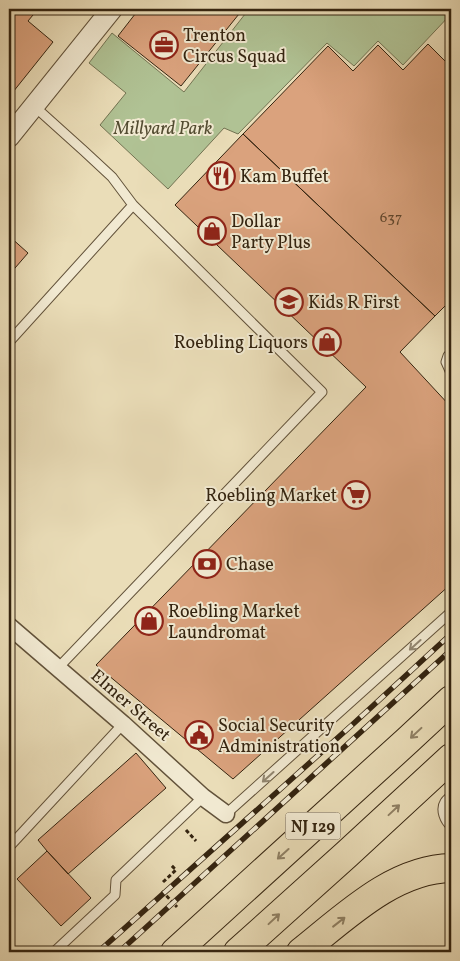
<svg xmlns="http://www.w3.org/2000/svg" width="460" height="961" viewBox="0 0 460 961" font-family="Vollkorn,serif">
<rect width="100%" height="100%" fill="#eaddb8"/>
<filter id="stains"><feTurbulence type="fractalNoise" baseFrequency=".004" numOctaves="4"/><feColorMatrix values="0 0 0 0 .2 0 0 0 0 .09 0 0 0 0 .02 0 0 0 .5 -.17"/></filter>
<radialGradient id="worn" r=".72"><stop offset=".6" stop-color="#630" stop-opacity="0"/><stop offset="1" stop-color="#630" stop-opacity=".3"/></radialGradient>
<!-- green -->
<path fill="#b0c294" stroke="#727352" d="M249 9H451V14L403 65 378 41 354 66 327 43 238 134 224 128 168 189 100 125 126 93 89 63 112 33 184 92Z"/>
<!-- building -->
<path fill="#daa27d" stroke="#342410" d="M9 9H38L28 21 53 42 9 97Z
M139 9H243L181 86 118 36Z
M428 44 451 67V300L435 316 243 134 328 46 353 71 378 45 403 70Z
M243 134 435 316 400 352 451 407V584L233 779 96 665 366 387 175 205Z
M9 236 28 253 9 275Z
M136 753 166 788 68 874 47 851 38 840Z
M47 851 91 898 61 926 17 879Z"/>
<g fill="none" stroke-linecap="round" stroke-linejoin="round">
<defs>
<path id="service" d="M34 106 84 151 112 177 133 205 322 392 58 668
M9 342 133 205
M451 353 448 356 446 362 451 373
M451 796C449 798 446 800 445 802 440 810 445 821 451 826
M226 814 451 612
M9 847 123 724
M54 952 115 895 116 880 203 797"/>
<path id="minor" d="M9 626 123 724 203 797 226 814"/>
<path id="tertiary" d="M9 137 112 9"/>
<path id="trunk" d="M175 952 408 740 451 700
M238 952 347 854 451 758
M301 952C344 918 393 869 451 868"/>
</defs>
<!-- service casing -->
<use href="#service" stroke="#62523a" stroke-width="11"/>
<!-- minor casing -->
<use href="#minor" stroke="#62523a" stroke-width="19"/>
<!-- tertiary casing -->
<use href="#tertiary" stroke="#62523a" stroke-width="22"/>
<!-- trunk casing -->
<use href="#trunk" stroke="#342410" stroke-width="30"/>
<!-- path -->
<path stroke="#342410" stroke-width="3" stroke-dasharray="4 2.5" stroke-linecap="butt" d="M186 830 196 841
M163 882 176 870 171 865
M162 891 177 907"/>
<!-- service -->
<use href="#service" stroke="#f1e9d1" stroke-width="9"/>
<!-- minor -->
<use href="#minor" stroke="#f1e9d1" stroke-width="16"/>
<!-- tertiary -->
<use href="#tertiary" stroke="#f1e9d1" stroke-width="20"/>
<!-- trunk -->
<use href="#trunk" stroke="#eaddb8" stroke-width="28"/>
<defs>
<path id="rail" d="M98 952 352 725 451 634
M119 952 451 650"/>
</defs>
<!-- rail casing -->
<use href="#rail" stroke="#342410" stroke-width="5.5"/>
<!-- rail -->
<use href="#rail" stroke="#f1e9d1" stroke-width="4" stroke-dasharray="11" stroke-linecap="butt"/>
</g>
<!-- one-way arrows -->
<defs><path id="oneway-shaft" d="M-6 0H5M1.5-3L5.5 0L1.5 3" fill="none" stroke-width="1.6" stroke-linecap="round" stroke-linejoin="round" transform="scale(1.25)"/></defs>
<g stroke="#928670">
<use href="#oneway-shaft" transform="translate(415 645) rotate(138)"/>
<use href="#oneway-shaft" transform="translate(268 777) rotate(138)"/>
</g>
<g stroke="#8f8064">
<use href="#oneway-shaft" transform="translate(416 733) rotate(137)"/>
<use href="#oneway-shaft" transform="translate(394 810) rotate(-43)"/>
<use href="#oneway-shaft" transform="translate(283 854) rotate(138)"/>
<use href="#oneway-shaft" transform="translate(274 919) rotate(-43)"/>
<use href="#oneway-shaft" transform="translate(339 922) rotate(-38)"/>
</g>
<!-- icons -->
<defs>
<symbol id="office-ring" viewBox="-11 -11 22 22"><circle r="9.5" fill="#f1e9d1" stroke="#8f2418" stroke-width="1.5"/><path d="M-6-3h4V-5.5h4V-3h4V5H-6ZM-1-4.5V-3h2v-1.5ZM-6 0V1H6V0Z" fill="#8f2418"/></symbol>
<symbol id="restaurant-ring" viewBox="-11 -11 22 22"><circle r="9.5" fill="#f1e9d1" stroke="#8f2418" stroke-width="1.5"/><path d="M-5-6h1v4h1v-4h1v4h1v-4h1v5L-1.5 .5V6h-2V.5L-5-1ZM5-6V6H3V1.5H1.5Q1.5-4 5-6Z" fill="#8f2418"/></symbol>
<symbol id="shop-ring" viewBox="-11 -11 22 22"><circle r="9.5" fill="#f1e9d1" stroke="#8f2418" stroke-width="1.5"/><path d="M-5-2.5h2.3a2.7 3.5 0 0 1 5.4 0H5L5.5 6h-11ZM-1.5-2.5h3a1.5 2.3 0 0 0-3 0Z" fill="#8f2418"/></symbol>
<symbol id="school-ring" viewBox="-11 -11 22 22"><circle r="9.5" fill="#f1e9d1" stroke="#8f2418" stroke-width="1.5"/><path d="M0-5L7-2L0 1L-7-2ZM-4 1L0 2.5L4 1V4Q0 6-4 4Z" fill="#8f2418"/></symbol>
<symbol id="supermarket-ring" viewBox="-11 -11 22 22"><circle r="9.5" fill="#f1e9d1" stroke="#8f2418" stroke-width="1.5"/><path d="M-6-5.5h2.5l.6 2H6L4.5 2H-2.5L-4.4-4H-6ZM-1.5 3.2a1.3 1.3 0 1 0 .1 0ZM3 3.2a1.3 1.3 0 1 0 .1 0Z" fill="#8f2418"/></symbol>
<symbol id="bank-ring" viewBox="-11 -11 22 22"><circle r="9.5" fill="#f1e9d1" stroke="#8f2418" stroke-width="1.5"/><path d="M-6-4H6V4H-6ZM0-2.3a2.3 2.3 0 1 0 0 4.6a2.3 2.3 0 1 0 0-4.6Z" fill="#8f2418"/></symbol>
<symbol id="civic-ring" viewBox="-11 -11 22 22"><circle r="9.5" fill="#f1e9d1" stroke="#8f2418" stroke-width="1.5"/><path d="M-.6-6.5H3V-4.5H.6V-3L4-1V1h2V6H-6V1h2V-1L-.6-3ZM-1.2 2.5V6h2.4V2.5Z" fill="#8f2418"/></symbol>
</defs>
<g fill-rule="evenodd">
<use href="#office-ring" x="148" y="29" width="32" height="32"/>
<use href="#restaurant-ring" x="205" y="160" width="32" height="32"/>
<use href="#shop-ring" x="196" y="215" width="32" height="32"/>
<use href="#school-ring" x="273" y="286" width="32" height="32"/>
<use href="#shop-ring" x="311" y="326" width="32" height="32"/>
<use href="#supermarket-ring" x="340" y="479" width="32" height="32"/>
<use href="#bank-ring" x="191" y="548" width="32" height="32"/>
<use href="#shop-ring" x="133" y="605" width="32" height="32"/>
<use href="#civic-ring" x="183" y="719" width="32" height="32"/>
</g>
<g text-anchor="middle" stroke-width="4" stroke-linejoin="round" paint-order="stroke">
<!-- number labels -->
<g font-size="15" fill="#5e442b">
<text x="391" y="222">637</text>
</g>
<!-- shield labels -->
<rect fill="#f1e9d1" stroke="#6d5f4a" stroke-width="1" x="285.5" y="812.5" width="55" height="27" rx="4"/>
<g font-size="16" font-weight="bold" fill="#342410">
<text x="313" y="832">NJ 129</text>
</g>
<!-- poi labels -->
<g font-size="18" fill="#342410" stroke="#f1e9d1" text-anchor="start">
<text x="183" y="41">Trenton<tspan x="183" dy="21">Circus Squad</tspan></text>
<text x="240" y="182">Kam Buffet</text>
<text x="231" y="227">Dollar<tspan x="231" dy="21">Party Plus</tspan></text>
<text x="308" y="308">Kids R First</text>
<text x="308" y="348" text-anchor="end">Roebling Liquors</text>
<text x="337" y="501" text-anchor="end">Roebling Market</text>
<text x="226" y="570">Chase</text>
<text x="168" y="617">Roebling Market<tspan x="168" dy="21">Laundromat</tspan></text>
<text x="218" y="731">Social Security<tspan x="218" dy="21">Administration</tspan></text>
</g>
<!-- park labels -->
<g font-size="18" font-style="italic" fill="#534c31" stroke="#f1e9d1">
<text x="163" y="134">Millyard Park</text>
</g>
<!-- street labels -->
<g font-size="18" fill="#342410" stroke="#f1e9d1">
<text transform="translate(131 705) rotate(41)" y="6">Elmer Street</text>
</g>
</g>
<!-- margin -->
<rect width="460" height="961" fill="none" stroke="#eaddb8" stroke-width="30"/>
<rect x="10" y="10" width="440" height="941" fill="none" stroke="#342410" stroke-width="2.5"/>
<rect x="15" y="15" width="430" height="931" fill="none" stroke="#342410"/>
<rect width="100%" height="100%" filter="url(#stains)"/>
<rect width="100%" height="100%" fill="url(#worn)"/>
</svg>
